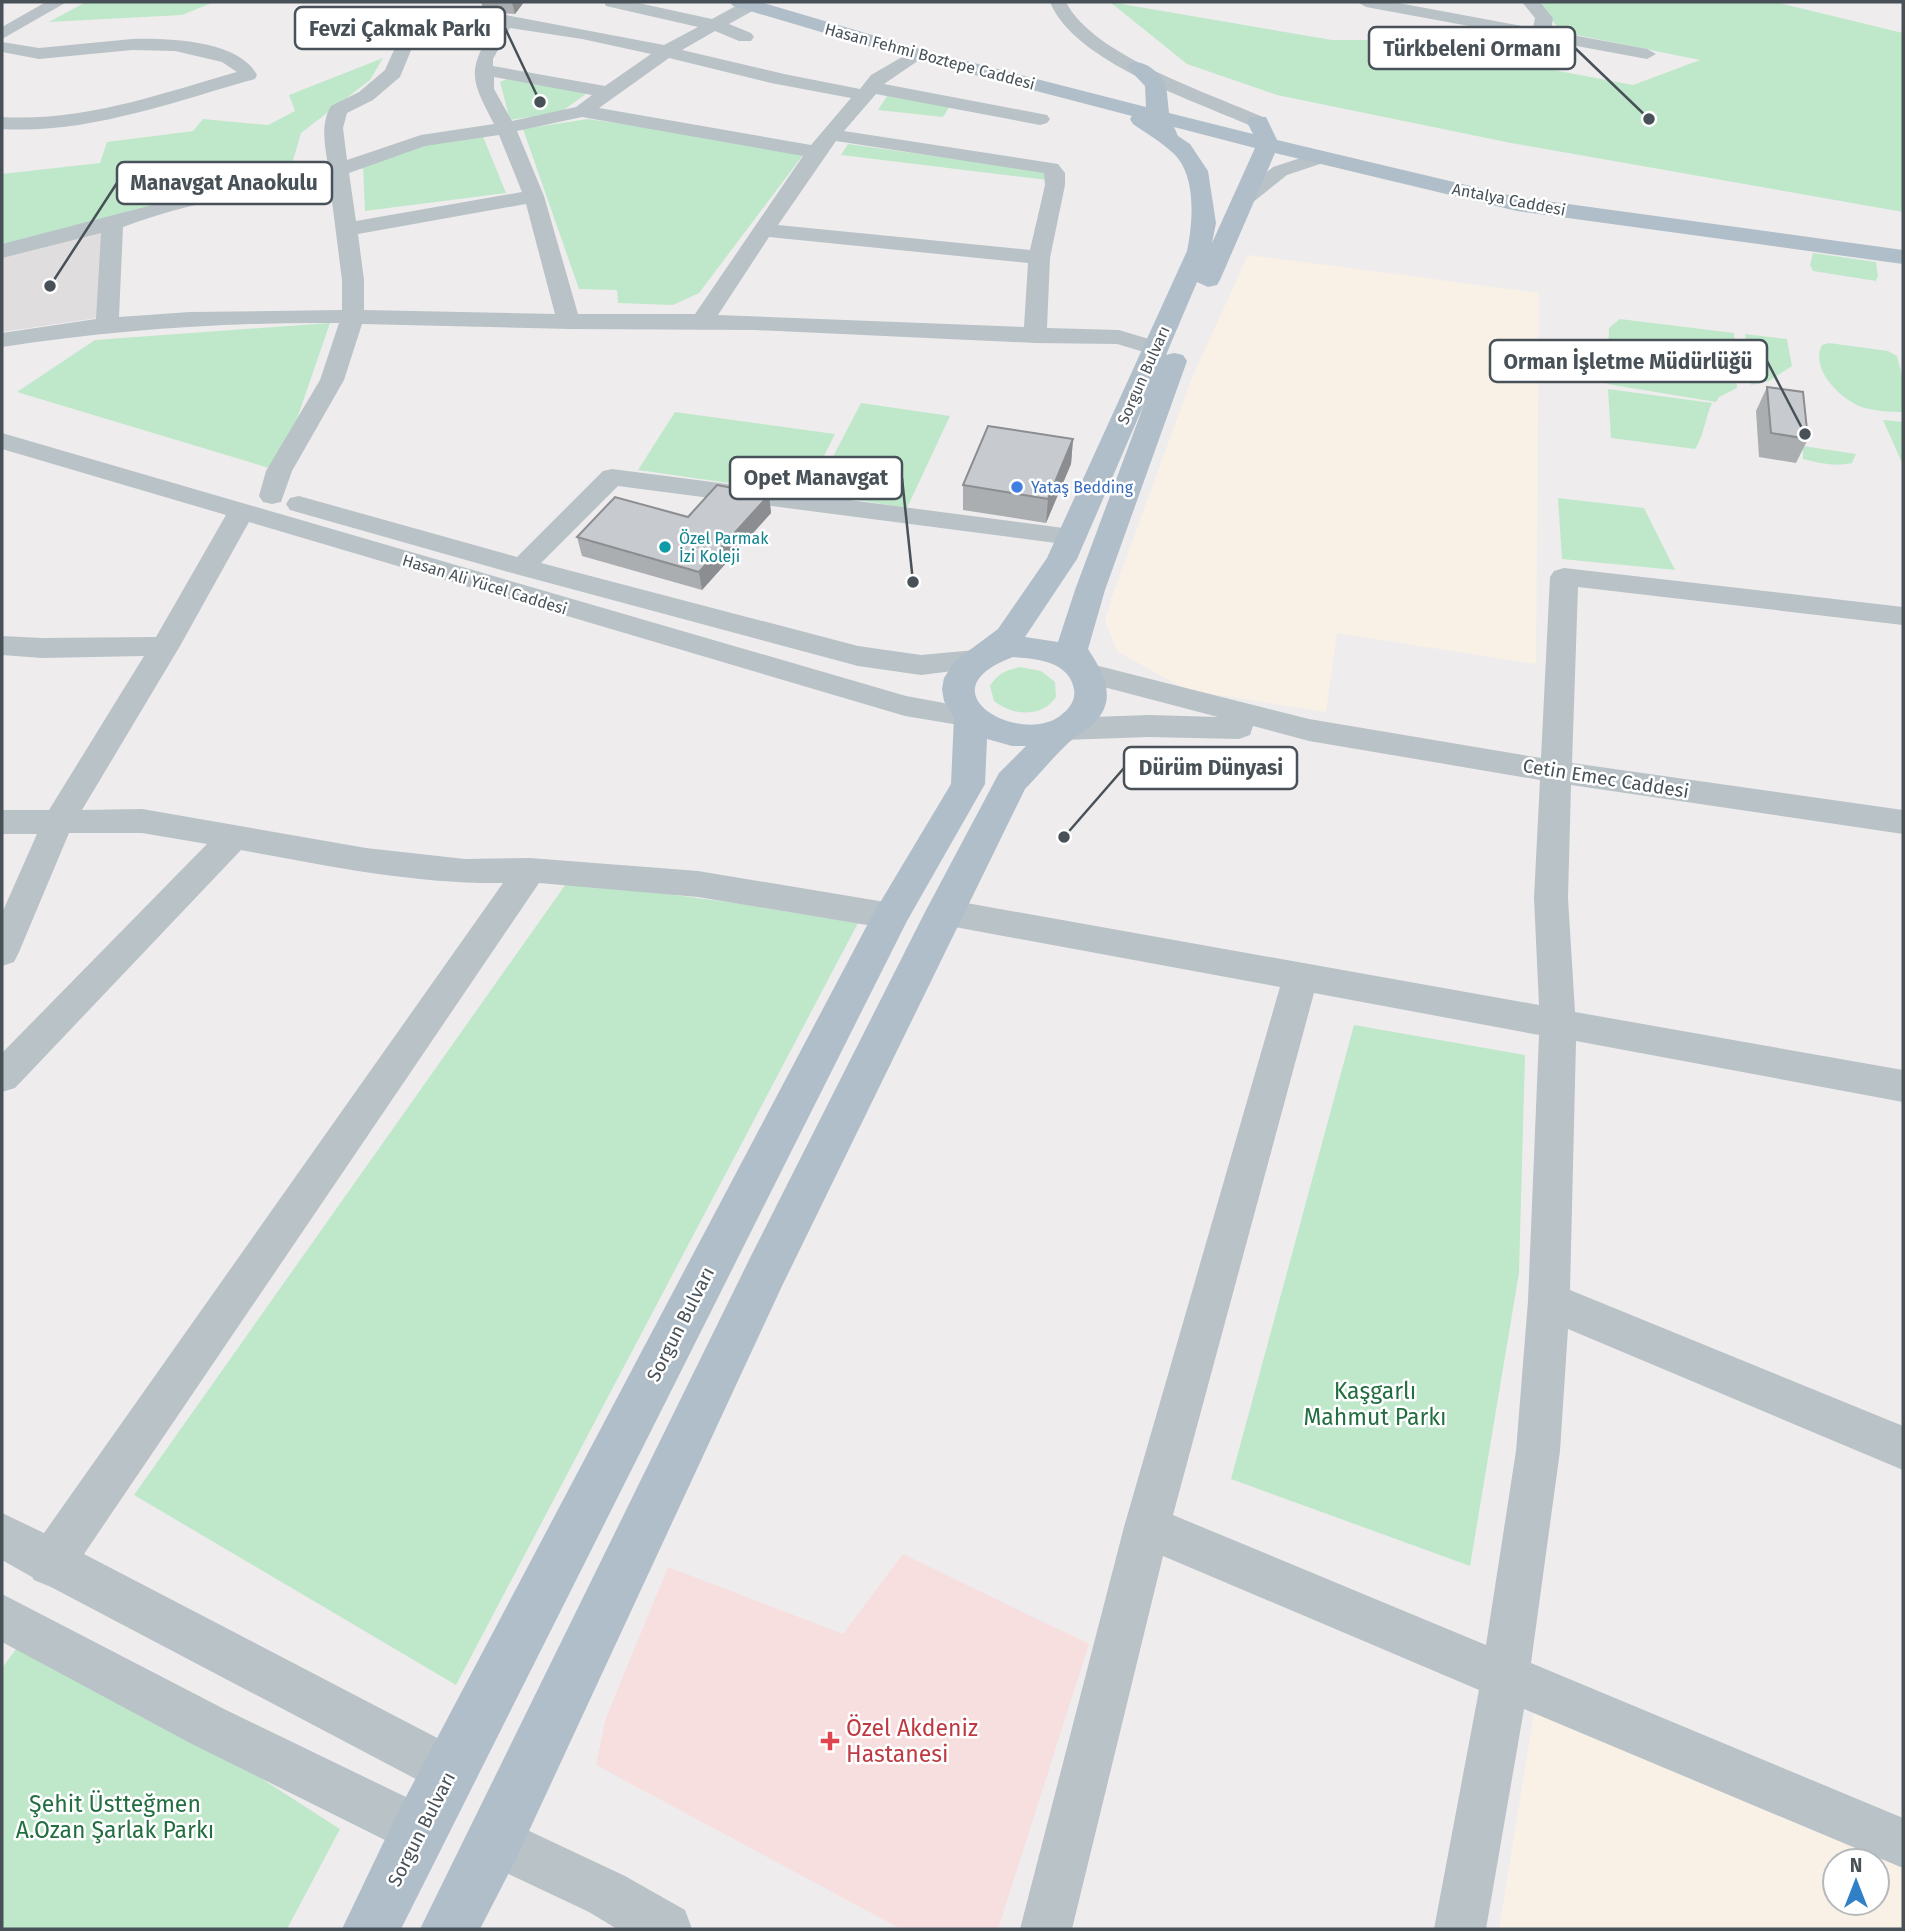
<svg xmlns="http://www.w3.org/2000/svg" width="1905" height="1931" viewBox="0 0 1905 1931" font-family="'Fira Sans',sans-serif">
<rect width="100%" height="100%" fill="#efeced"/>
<!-- commercial -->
<path fill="#f9f1e6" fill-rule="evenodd" d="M1248 255 1539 293 1536 664 1337 633 1326 712 1187 690 1117 651 1105 621 1112 597 1192 378Z
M1534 1713 1903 1868V1929H1499ZM1835 1861H1877V1903H1835Z"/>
<!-- education -->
<path fill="#e0ddde" d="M103 227 97 318 2 332V253Z"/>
<!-- medical -->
<path fill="#f7dedf" d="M903 1554 1089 1644 998 1929H901L596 1765 606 1718 668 1567 843 1634Z"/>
<!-- green -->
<path fill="#bfe8cb" d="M86 2H214L182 15 49 22Z
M1110 2 1332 40H1395L1633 85 1700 60 1562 32 1536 2H1775L1903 33V212L1511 143 1277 95 1187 64Z
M383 58 370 80 301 133 289 174 2 245V174L100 163 107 142 193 131 203 119 268 125 295 111 289 95Z
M507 79 590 91 561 112 510 120 500 82Z
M887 96 950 106 943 117 878 110Z
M588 119 678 132 803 155 699 293 673 305 618 303 617 290 579 289 523 129Z
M482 134 506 193 365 211 363 166 415 147Z
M848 144 1035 170 1047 173 1048 180 841 155Z
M1813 253 1876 262 1878 276 1876 281 1813 271 1810 265Z
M1620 319 1734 333 1737 388 1719 397 1716 402 1607 384 1609 328Z
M330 323 279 471 17 392 95 340Z
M1745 334 1787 339 1792 366 1769 381 1751 385Z
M1829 343 1888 351 1897 356 1903 379V412C1890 412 1871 411 1859 406 1838 397 1810 368 1822 345Z
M1608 389 1712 403C1705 418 1704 436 1695 449L1611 438Z
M861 403 950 416 907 508 814 493Z
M675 412 835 434 805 494 638 470Z
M1883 420 1903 422V465Z
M1803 446 1856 454 1852 463C1837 467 1818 463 1803 459Z
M1558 498 1644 508 1675 570 1562 559Z
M1020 667 1041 671 1055 682 1056 697C1042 718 1013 716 994 701L990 686C997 674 1006 670 1020 667Z
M568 881 735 903 858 923 456 1685 134 1495Z
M1354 1025 1525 1055 1519 1273 1470 1566 1231 1479Z
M30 1630 340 1829 287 1929H2V1668Z"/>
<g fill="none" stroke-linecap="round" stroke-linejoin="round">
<!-- minor -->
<path fill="#b9c2c7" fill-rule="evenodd" d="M46 2 65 3 2 39V27Z
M604 2H634L712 19 743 2H756L759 5 756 9 729 24 751 33 754 37 751 41H739L715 31 682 50 784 74 860 89 871 75 916 49 922 50 925 54 922 58 884 84 1047 115 1050 119 1047 123 1040 125 876 94 844 131 1058 164 1065 173V185L1050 258 1047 328 1119 330 1162 343 1166 348 1162 353 1154 355 1117 344 1035 343 755 330 569 329 362 324 344 380 292 471 281 502 272 504 263 502 259 496 266 471 320 380 339 323C223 322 116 330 2 347V333L96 319 101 233 2 258V244L210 190 328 166C325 145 320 125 331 106L359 92 385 70 406 23 445 15H506L664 45 698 27 606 6ZM445 26H494C467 72 470 78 494 124L421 135 347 160 343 128 347 113 373 100 400 77 419 31ZM510 28 582 39 651 54 605 86 493 66V59ZM669 58 771 83 851 98 811 145 599 108ZM494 77 592 95 576 107 512 121 494 89ZM582 117 803 156 695 314H578L544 196 517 131ZM499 135 522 192 356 221 349 173 425 146ZM836 141 1044 173 1045 185 1030 250 778 225ZM329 178 342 280V310L190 312 119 317 123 227C188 202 260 192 329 178ZM526 204 555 314 364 310V280L358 234ZM769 237 1028 263 1024 327 718 315Z
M1050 2H1066C1093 56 1210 93 1265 118L1268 122 1265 126H1251C1193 100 1074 62 1050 2Z
M1357 2H1393L1533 28 1535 18 1522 2H1540L1553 18 1551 31 1647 49 1656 54 1647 59 1366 7Z
M132 39C167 38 239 40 257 75L255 79C172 102 89 134 2 129V117C84 122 159 94 237 72L222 62 175 51 132 50 39 59 2 52V42L39 48Z
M1322 151 1329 153 1332 157 1329 161 1287 175 1252 203H1238L1235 199 1273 167Z
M2 433 906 696 982 710 986 717 982 724 971 727 905 716 249 522 180 646 82 810 142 809 366 848 465 859 530 858 698 871 891 903 903 907 908 916 903 925 891 929 698 897 539 883 84 1554 468 1754 475 1772 468 1790 450 1797 51 1587 34 1580 32 1577 2 1560V1513L44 1533 503 883C415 884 328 866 241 850L15 1088 2 1092V1053L207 844 142 833H69L19 952 14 962 2 966V913L37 834H2V810H49L144 656 42 658 2 655V636L42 638 156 637 226 515 2 449Z
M612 469 1071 529 1081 531 1085 537 1081 543 1071 545 618 486 541 563 858 646 921 655 975 650 985 653 990 660 985 667 921 675 858 666 512 573 290 510 286 504 290 498 299 496 517 557 603 471Z
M1564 568 1903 607V625L1578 587 1572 763 1903 810V834L1571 785 1568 898 1575 1012 1903 1070V1102L1576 1041 1570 1290 1903 1426V1470L1568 1329 1560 1451 1531 1663 1903 1818V1868L1524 1709 1486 1929H1434L1479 1690 1163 1556 1072 1929H1020L1124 1527 1280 987 944 925 932 921 927 912 932 903 944 899 1539 1005 1534 898 1540 780 1309 741 1253 726 1250 735 1239 739 1149 737 1063 740 1052 736 1048 729 1052 722 1063 718 1149 715 1218 717 1077 680 1072 673 1077 666 1087 663 1309 719 1541 758 1550 577 1554 571ZM1314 993 1539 1035 1528 1301 1516 1451 1486 1645 1173 1515Z
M2 1594 226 1710 437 1812 444 1830 437 1848 419 1855 401 1848 192 1744 2 1642Z
M495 1815 625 1876 685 1910 692 1929H617L589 1912 477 1859 469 1841 477 1823Z"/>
<!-- major -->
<path fill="#afbec8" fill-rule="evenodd" d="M730 2H760L923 50 1146 107 1145 86 1127 67 1130 63C1145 59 1158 72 1166 84L1169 113 1253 134 1247 122 1250 117H1266L1277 140 1517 197 1903 250V264L1517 211 1275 153 1220 280 1217 285 1208 287 1197 282 1166 355 1174 353 1183 355 1187 361 1105 590 1088 649C1103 672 1118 698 1095 722 1089 729 1080 733 1074 738 1056 753 1041 773 1025 789L782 1286 515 1861 480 1929H420L750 1258 925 912 999 773 1026 746H1012L987 739 985 784 907 921 401 1929H342L399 1810 872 916 951 784 954 717 944 701 942 689 944 678 955 661 998 629 1047 558 1187 251C1193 222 1197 175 1173 153 1161 142 1146 133 1133 124L1130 119 1132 116 909 58 733 6ZM1174 127 1255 148 1212 243 1216 223 1208 171 1190 144 1178 136ZM1145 402 1075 590 1058 642 1025 637 1077 559ZM1013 657C1036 659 1069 661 1074 689 1076 701 1069 709 1060 716 1019 746 921 691 1013 657Z"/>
</g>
<!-- wall -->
<path fill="#abaeb1" d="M481 2H524L515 14 484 12Z
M1767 387 1808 439 1796 463 1759 457 1756 411Z
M1073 439 1071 464 1046 523 963 510V485Z
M769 495 771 513 702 590 582 556 577 537 688 517Z"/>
<!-- shaded-wall -->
<path fill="#8b8d90" d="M512 2H524L515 14Z
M1073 439 1071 464 1046 523 1048 499Z
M769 495 771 513 702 590 699 572Z"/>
<!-- building -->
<path fill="#c7cace" stroke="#8b8d90" stroke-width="2" d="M1767 387 1803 392 1808 439 1771 433Z
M988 426 1073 439 1048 499 963 485Z
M717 485 769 495 699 572 577 537 615 497 688 517Z"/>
<!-- markers -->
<circle fill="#3f7fe0" stroke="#fff" stroke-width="2.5" cx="1017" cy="487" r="7"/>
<circle fill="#0f9aa8" stroke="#fff" stroke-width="2.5" cx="665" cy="547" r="7"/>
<path fill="#e0444e" stroke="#fff" stroke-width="2.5" d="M826.5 1730.5h7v7h7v7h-7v7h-7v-7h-7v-7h7z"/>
<g text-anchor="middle" stroke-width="5" stroke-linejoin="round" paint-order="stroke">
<!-- far-street labels -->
<g font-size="16" fill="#475157" stroke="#fff">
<text transform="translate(930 56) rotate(15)" y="6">Hasan Fehmi Boztepe Caddesi</text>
<text transform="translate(1509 199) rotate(11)" y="6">Antalya Caddesi</text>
<text transform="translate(1143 375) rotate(-66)" y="6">Sorgun Bulvarı</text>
<text transform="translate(485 584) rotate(17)" y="6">Hasan Ali Yücel Caddesi</text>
</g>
<!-- far-shop labels -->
<g font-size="16" fill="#366cbe" stroke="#fff" text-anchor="start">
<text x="1031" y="493">Yataş Bedding</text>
</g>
<!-- far-culture labels -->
<g font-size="16" fill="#0d838f" stroke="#fff" text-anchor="start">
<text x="679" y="544">Özel Parmak<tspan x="679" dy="18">İzi Koleji</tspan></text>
</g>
<!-- street labels -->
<g font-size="19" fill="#475157" stroke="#fff">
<text transform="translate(1606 778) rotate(9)" y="7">Cetin Emec Caddesi</text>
<text transform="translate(680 1324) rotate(-63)" y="7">Sorgun Bulvarı</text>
<text transform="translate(421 1829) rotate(-63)" y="7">Sorgun Bulvarı</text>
</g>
<!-- near-park labels -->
<g font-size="23" fill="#226e40" stroke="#fff">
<text x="1375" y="1399">Kaşgarlı<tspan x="1375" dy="26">Mahmut Parkı</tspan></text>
<text x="115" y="1812">Şehit Üstteğmen<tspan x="115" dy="26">A.Ozan Şarlak Parkı</tspan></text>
</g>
<!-- near-health labels -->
<g font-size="23" fill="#be3a42" stroke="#fff" text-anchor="start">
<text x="846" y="1736">Özel Akdeniz<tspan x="846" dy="26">Hastanesi</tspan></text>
</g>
</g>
<!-- callouts -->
<path fill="none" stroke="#475157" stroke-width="2.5" d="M540 102L505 28M1649 119L1575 48M50 286L117 183M1805 434L1767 361M913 582L902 478M1064 837L1124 768"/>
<g fill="#475157" stroke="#fff" stroke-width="2.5">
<circle cx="540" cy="102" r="7"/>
<circle cx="1649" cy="119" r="7"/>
<circle cx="50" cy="286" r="7"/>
<circle cx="1805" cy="434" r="7"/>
<circle cx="913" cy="582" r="7"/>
<circle cx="1064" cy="837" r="7"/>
</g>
<g fill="#fff" stroke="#475157" stroke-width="2.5">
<rect x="295" y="7" width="210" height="42" rx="7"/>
<rect x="1369" y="27" width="206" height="42" rx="7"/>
<rect x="117" y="162" width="215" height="42" rx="7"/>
<rect x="1490" y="340" width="277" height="42" rx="7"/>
<rect x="730" y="457" width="172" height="42" rx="7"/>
<rect x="1124" y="747" width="173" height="42" rx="7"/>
</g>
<g font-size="21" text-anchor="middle" font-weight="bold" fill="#475157">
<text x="400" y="36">Fevzi Çakmak Parkı</text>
<text x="1472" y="56">Türkbeleni Ormanı</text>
<text x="224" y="190">Manavgat Anaokulu</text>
<text x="1628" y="369">Orman İşletme Müdürlüğü</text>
<text x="816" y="485">Opet Manavgat</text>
<text x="1211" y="775">Dürüm Dünyasi</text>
</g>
<!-- border -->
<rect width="1905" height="1931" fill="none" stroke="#475157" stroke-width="7"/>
<!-- north arrow -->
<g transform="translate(1856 1882)"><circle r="33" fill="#ffffff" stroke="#b5b9bc" stroke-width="2"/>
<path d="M0-5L12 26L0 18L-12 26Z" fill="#2f80c6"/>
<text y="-10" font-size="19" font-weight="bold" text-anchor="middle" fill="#475157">N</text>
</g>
</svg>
